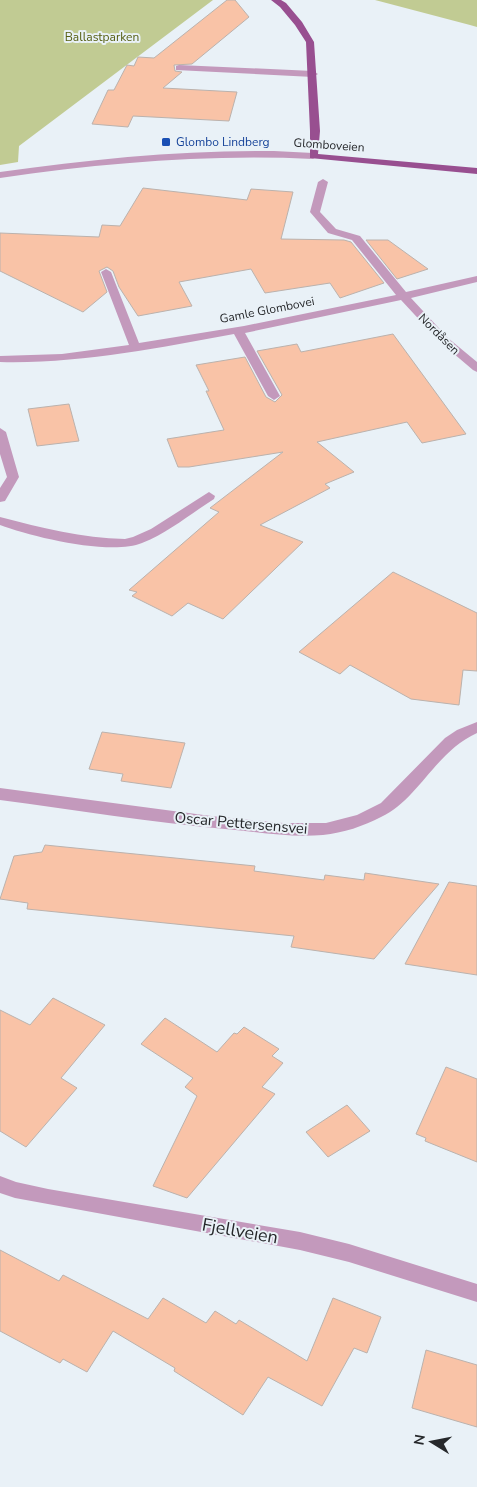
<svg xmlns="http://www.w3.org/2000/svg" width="477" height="1487" viewBox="0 0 477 1487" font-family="'Nunito Sans',sans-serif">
<rect width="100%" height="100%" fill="#e9f1f7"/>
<!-- green -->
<path fill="#c1cb93" d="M0 0H213L19 146 18 162 0 165Z
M375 0H477V27L470 25Z"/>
<!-- building -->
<path fill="#f9c3a7" stroke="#bbb2ad" d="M227 0H235L249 17 192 64 174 65 175 71 182 72 163 88 237 92 229 121 133 116 128 127 92 124 108 90H114L127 65 134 66 138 57 154 58Z
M143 188 247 200 251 189 293 192 281 239 344 240 351 242 384 283 340 298 330 283 265 293 251 269 179 282 192 306 138 316 119 287 113 271 107 267 99 271 107 292 83 312 0 271V233L99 237 102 225 120 226Z
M366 240H388L428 269 397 279Z
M393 334 466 434 422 443 407 422 317 442 354 472 325 484 330 488 260 525 303 542 223 619 188 603 172 616 132 596 137 592 129 590 219 512 210 508 283 452 189 467H178L167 439 224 430 206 391H209L196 365 245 357 266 397 275 402 282 395 257 351 297 344 301 352Z
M69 404 79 441 37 446 28 409Z
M393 572 477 613V671L463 670 459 705 411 699 350 665 340 674 299 652Z
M102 732 185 743 171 788 121 781 123 774 89 769Z
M45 845 255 866 254 871 324 880 325 875 364 880 365 873 439 884 374 959 291 947 294 936 27 909 28 903 0 899 14 856 42 852Z
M449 882 477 886V975L405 964Z
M53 998 105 1025 61 1078 77 1088 26 1147 0 1131V1010L30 1025Z
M165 1018 217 1052 234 1033 237 1034 244 1027 279 1049 272 1056 283 1063 262 1087 275 1094 187 1198 153 1186 197 1096 185 1087 193 1078 141 1044Z
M446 1067 477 1079V1162L425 1141 426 1138 416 1134Z
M347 1105 370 1131 328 1157 306 1132Z
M0 1250 59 1281 63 1275 148 1319 163 1298 206 1323 215 1311 236 1324 239 1320 307 1361 333 1298 381 1317 367 1353 354 1348 322 1406 268 1377 243 1415 174 1371 175 1368 113 1331 87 1372 63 1359 60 1363 0 1331Z
M426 1350 477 1365V1427L412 1408Z"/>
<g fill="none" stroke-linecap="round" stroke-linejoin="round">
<!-- minor -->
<path fill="#c399bc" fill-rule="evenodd" d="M179 65 313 71 318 74 313 77 176 70V66Z
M274 151 313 153 318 156 313 159C208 154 104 163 0 178V172C91 159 182 150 274 151Z
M323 179 328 182 320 212 336 229 360 236 406 292 477 276V282L411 298 448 338 477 362V372L473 370 440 342 401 300 245 333 280 396 274 400 268 396 234 334C157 348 79 364 0 362V356L62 354 129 345 101 272 106 269 111 272 139 343 244 326 396 295 352 240 328 233 310 212 318 182Z
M0 428 6 432 19 477 5 501 0 502V488L7 477 0 454Z
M209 492 215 496 214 499C190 514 168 533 142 543 111 556 32 537 0 525V517C42 528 82 538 125 539L133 537 151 529Z
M477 722V733C435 752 419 799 381 817 364 826 343 833 323 835 291 838 258 832 225 829 150 822 75 810 0 800V788L211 816 283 823H326L357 815 381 803 445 738 457 730Z
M0 1176 16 1182 48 1189 300 1232 349 1244 477 1284V1302L349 1262 300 1250 15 1198 0 1193Z"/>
<!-- major -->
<path fill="#984f90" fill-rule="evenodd" d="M271 0H281L286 3 302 22 314 42 320 131 318 154 477 168V174L310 158V131L306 42 295 25 280 7Z"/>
</g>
<!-- markers -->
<rect fill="#1a4fb4" stroke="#e9f1f7" stroke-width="2" x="161" y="137" width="10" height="10" rx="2.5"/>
<g text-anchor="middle" stroke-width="4" stroke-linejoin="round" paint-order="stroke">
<!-- far-park labels -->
<g font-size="12" fill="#555e11" stroke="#e9f1f7">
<text x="102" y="41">Ballastparken</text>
</g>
<!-- far-transit labels -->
<g font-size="12" fill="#164399" stroke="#e9f1f7" text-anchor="start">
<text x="176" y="146">Glombo Lindberg</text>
</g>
<!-- far-street labels -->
<g font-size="12" fill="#26282b" stroke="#e9f1f7">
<text transform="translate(329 145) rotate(4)" y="4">Glomboveien</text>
<text transform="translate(267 310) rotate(-11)" y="4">Gamle Glombovei</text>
<text transform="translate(439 334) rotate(45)" y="4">Nordåsen</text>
</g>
<!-- street labels -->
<g font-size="15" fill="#26282b" stroke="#e9f1f7">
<text transform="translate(241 823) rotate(5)" y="5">Oscar Pettersensvei</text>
</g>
<!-- near-street labels -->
<g font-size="18" fill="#26282b" stroke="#e9f1f7">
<text transform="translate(240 1231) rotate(10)" y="6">Fjellveien</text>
</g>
</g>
<!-- north arrow -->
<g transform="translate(432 1442) rotate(280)" stroke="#e9f1f7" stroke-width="4" paint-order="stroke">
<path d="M0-4L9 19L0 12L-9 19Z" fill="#26282b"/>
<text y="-8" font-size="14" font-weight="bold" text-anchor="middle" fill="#26282b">N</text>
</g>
</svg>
